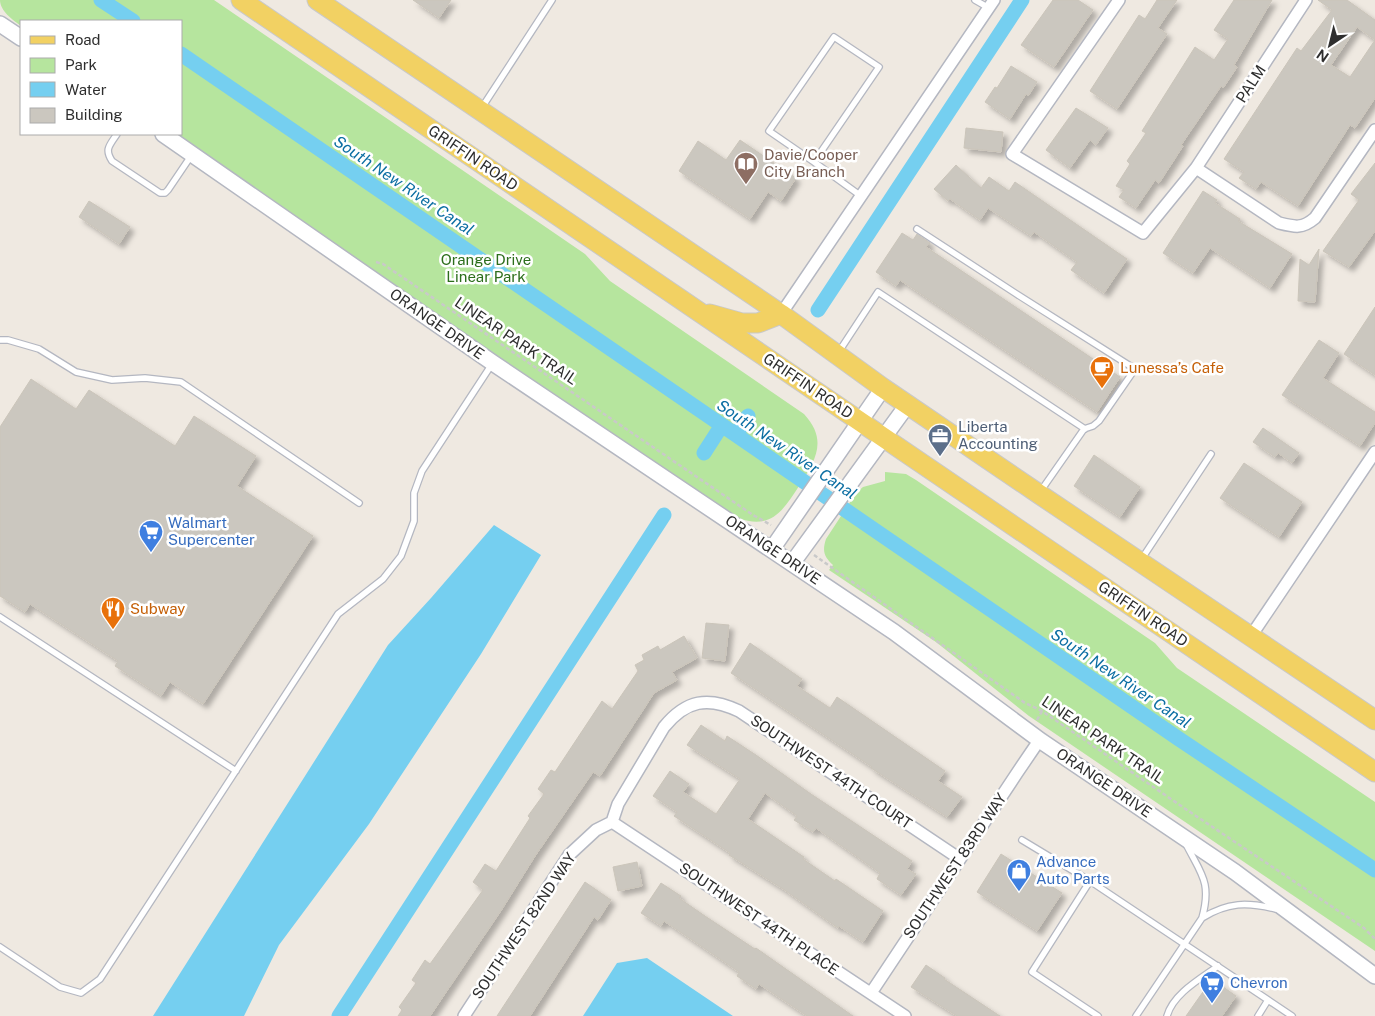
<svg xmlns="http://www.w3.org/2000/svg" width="1375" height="1016" viewBox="0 0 1375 1016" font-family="'Public Sans',sans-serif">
<defs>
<filter id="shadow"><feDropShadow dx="4.5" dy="4.5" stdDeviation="2.5" flood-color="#0004"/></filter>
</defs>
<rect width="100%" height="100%" fill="#efe9e1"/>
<!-- green -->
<path fill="#b6e59e" d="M0 0H214L585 254 610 281 804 414C828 440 816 460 799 486 783 511 771 530 738 518L482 348 176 134H181V21H21V26C13 20 0 11 0 0Z
M885 472 906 474 916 480 1155 643 1177 668 1375 802V951L1029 716 936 642 829 570 833 565C824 557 822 551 826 539L856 493 863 487 885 481Z"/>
<!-- water -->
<path fill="#75cff0" d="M494 525 541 555 481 654 369 824 279 945 244 1016H153L388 645 431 598Z
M647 958 733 1016H583L617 963Z"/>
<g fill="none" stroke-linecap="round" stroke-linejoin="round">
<!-- canal -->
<path stroke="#75cff0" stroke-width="15" d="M101 0 133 21
M181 54 1179 739 1375 870
M818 310 1022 0
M736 435 748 416
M704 453 722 425
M339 1016 664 515"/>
</g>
<!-- building -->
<path fill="#cbc7bf" stroke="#cbc5ba" filter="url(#shadow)" d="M413 0H451L439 18Z
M1053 0H1078L1093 10 1054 67 1021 45Z
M1157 0H1177L1158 28 1167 34 1117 109 1090 91 1139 15 1145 19Z
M1234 0H1272L1234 65 1237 67 1223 88 1221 86 1181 145 1183 146 1159 183 1155 180 1136 208 1119 197 1124 190 1116 186 1130 164 1127 161 1146 133 1142 131 1195 47 1214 60 1228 39 1214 30Z
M1318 0H1347L1375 20V40L1357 27 1331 65 1350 77 1375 40V98L1355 128 1350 125 1298 206 1261 182 1256 189 1239 178 1244 172 1224 159 1297 48 1301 51 1332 10Z
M1011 66 1037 82 1028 96 1026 94 1010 119 985 102 995 87 997 88Z
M1076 108 1108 128 1096 145 1090 140 1070 168 1046 150Z
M966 128 1003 132 1001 152 964 148Z
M740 140 796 178 781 201 768 192 750 219 679 171 698 141 726 160Z
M1375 163V231L1349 267 1323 251 1359 200 1351 194Z
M956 165 981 188 989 177 1009 191 1015 182 1127 259 1104 293 1071 270 1077 262 1034 232 1031 236 988 208 980 220 950 199 948 201 934 189Z
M1203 191 1217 200 1215 203 1240 219 1238 221 1292 254 1270 288 1210 248 1193 273 1163 253Z
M89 201 130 227 119 244 79 217Z
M902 233 913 240 917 234 930 243 926 247 1120 377 1097 412 900 280 896 286 876 272Z
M1319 249 1315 302 1298 301 1300 259 1309 265Z
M1375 307V375L1344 354Z
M1319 340 1339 353 1323 378 1375 412V423L1360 446 1282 395Z
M31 379 76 409 89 390 175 446 194 416 256 456 237 486 313 536 203 704 170 682 161 696 115 666 118 661 30 604 25 612 0 596V427Z
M1263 428 1299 453 1292 463 1278 453 1275 457 1253 442Z
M1094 455 1140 487 1120 517 1074 486Z
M1244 463 1302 502 1279 537 1220 498Z
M706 623 729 625 725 661 702 658Z
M684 636 697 658 672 672 677 680 654 693 600 776 593 772 535 856 502 909 430 1016H398L402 1010 399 1007 416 983 412 980 425 960 430 964 483 890 473 882 485 864 496 871 530 818 528 816 544 794 538 789 551 770 555 772 602 701 612 709 638 671 635 665 644 660 642 655 658 646 660 650Z
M750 643 802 679 797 686 830 708 837 697 945 771 938 781 962 797 947 817 871 768 872 767 731 673Z
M701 725 725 741 727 736 756 755 811 794 912 861 907 869 916 874 901 895 877 879 880 873 816 828 813 832 794 820 797 816 765 793 748 819 804 857 803 859 835 881 836 879 883 911 863 942 839 926 838 928 783 889 729 855 730 853 674 816 677 812 653 796 670 771 689 784 683 792 716 814 740 779 687 745Z
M1001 854 1062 893 1037 931 977 892Z
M637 862 642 886 618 891 613 867Z
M585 882 611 900 598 920 594 917 530 1016H497Z
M661 883 681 896 679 898 705 916 755 949 756 948 853 1016H807L759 984 756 989 737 976 739 972 664 921 661 926 641 913Z
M926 965 945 978 944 979 1000 1016H957L911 987Z
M1212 979 1236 996 1222 1016H1186Z"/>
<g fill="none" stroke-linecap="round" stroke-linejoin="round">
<defs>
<path id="service" d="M975 0 989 8
M481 109 552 0
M117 134C110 145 104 149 112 161L160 193H165L168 190 191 156
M814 162 879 67 834 37 769 131 814 162 861 196
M917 229 1015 293 1135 369 1099 421 1093 426 1084 429 1040 492
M0 340H8L39 349 76 372 112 380 145 378 181 382 359 503
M838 353 878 292 1085 429
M1141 560 1211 454
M0 617 236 771
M1022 840 1090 881
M1202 918C1228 902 1247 902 1276 909
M0 947 60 987 81 993 100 979 338 614 383 579 401 556 414 521V493L422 471 492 364
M1098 1016 1032 972 1090 881 1292 1016
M1136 1016 1202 918C1212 882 1201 874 1186 844
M1167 1016C1173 994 1200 979 1218 966
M1258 1016 1268 1000"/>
<path id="minor" d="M1119 0 1012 154 1143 233 1196 168 1306 0
M1196 168 1279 223C1295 227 1302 229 1315 218L1375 130
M781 314 994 0
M1251 636 1375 452
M612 822 905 1016
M871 993 1017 773 1036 745 1041 741
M464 1016 569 855 596 830 612 822 618 804 664 727C686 700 708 696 739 711L960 859"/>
<path id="tertiary" d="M0 24 21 38
M163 134 493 363 894 632 1041 741 1235 872 1375 976
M772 549 883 388
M793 562 908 404"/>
<path id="primary" d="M241 0 1375 772
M317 0 781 314 883 388 1039 494 1375 720
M710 314 742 323H758L781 314"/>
</defs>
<!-- service casing -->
<use href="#service" stroke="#b4b7c1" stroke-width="8"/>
<!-- minor casing -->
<use href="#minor" stroke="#b4b7c1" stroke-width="14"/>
<!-- tertiary casing -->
<use href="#tertiary" stroke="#b4b7c1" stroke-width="18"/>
<!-- primary casing -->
<use href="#primary" stroke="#c9c9c9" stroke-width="21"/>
<!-- path -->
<path stroke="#c9c9c9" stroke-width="2.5" stroke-dasharray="4 2.5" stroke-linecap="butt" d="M376 262 383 264 753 515 771 525
M814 555 1025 703 1042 711 1190 812 1364 928 1375 939
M1037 720 1042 711"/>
<!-- service -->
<use href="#service" stroke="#fff" stroke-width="5.5"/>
<!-- minor -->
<use href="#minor" stroke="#fff" stroke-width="11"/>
<!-- tertiary -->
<use href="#tertiary" stroke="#fff" stroke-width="15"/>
<!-- primary -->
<use href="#primary" stroke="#f2d163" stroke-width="19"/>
</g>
<!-- icons -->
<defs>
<symbol id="library-pin" viewBox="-11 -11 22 30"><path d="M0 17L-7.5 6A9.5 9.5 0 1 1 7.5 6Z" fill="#8d6e63" stroke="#fff"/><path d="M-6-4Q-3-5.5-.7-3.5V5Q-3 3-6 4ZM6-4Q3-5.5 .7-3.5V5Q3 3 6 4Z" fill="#fff"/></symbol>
<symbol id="cafe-pin" viewBox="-11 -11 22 30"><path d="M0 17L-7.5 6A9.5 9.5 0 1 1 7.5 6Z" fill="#e8710a" stroke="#fff"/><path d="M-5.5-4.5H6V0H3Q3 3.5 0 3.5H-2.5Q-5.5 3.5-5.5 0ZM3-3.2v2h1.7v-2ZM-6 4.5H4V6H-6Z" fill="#fff"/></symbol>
<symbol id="office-pin" viewBox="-11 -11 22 30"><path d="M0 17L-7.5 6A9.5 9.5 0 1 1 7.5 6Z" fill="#5c6f8a" stroke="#fff"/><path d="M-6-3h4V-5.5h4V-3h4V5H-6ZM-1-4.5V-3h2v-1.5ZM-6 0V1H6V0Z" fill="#fff"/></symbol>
<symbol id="supermarket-pin" viewBox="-11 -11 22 30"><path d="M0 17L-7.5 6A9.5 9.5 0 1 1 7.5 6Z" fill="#3f7fe0" stroke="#fff"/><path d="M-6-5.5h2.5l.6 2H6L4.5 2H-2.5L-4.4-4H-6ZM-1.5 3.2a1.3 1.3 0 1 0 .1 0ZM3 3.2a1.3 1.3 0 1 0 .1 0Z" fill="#fff"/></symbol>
<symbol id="restaurant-pin" viewBox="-11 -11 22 30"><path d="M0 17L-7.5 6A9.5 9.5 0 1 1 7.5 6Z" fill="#e8710a" stroke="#fff"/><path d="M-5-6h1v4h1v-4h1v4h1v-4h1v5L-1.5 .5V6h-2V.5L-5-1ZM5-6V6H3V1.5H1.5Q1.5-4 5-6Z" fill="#fff"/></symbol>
<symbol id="shop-pin" viewBox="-11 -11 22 30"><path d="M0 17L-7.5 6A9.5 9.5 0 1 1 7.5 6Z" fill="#3f7fe0" stroke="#fff"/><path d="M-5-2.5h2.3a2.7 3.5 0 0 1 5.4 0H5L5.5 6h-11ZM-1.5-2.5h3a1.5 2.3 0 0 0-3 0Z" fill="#fff"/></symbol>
</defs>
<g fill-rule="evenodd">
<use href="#library-pin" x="732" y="150" width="28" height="38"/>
<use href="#cafe-pin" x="1088" y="354" width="28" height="38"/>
<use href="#office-pin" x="926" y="422" width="28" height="38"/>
<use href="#supermarket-pin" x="137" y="518" width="28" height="38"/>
<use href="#restaurant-pin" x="99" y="595" width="28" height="38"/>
<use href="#shop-pin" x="1005" y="857" width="28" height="38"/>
<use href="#supermarket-pin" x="1198" y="969" width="28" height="38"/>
</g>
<g text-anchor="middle" stroke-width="5" stroke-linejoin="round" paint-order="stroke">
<!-- street labels -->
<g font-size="15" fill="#2e2e2e" stroke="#fff">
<text transform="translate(1251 84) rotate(-57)" y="5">PALM</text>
<text transform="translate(473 158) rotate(34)" y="5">GRIFFIN ROAD</text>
<text transform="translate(437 324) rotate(35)" y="5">ORANGE DRIVE</text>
<text transform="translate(516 341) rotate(34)" y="5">LINEAR PARK TRAIL</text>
<text transform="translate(808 386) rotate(34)" y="5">GRIFFIN ROAD</text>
<text transform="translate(773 550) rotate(34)" y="5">ORANGE DRIVE</text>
<text transform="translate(1143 614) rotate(34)" y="5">GRIFFIN ROAD</text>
<text transform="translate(1103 740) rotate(34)" y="5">LINEAR PARK TRAIL</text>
<text transform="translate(831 772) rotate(34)" y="5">SOUTHWEST 44TH COURT</text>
<text transform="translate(1104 783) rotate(34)" y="5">ORANGE DRIVE</text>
<text transform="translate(955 866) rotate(-56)" y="5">SOUTHWEST 83RD WAY</text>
<text transform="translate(759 919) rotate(34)" y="5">SOUTHWEST 44TH PLACE</text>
<text transform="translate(524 926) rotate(-56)" y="5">SOUTHWEST 82ND WAY</text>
</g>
<!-- education labels -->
<g font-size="15" fill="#785e54" stroke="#fff" text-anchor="start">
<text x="764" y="160">Davie/Cooper<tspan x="764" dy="17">City Branch</tspan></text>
</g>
<!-- park labels -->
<g font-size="15" fill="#2c6e1b" stroke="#fff">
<text x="486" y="265">Orange Drive<tspan x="486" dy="17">Linear Park</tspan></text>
</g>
<!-- food labels -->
<g font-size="15" fill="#c56008" stroke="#fff" text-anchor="start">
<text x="1120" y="373">Lunessa’s Cafe</text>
<text x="130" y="614">Subway</text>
</g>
<!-- service labels -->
<g font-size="15" fill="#4e5e75" stroke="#fff" text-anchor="start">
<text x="958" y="432">Liberta<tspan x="958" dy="17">Accounting</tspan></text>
</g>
<!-- shop labels -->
<g font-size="15" fill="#366cbe" stroke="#fff" text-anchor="start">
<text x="168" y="528">Walmart<tspan x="168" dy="17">Supercenter</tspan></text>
<text x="1036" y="867">Advance<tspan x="1036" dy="17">Auto Parts</tspan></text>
<text x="1230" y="988">Chevron</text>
</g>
<!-- water labels -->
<g font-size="16" font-style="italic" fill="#0d6fa3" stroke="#fff">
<text transform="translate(404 185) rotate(34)" y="6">South New River Canal</text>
<text transform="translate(787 449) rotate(34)" y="6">South New River Canal</text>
<text transform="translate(1121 678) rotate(34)" y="6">South New River Canal</text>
</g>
</g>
<!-- legend -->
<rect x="20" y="20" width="162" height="115" fill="#ffffff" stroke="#ababab"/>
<rect x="30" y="36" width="25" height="8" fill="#f2d163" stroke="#ababab"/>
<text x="65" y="45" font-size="15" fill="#2e2e2e">Road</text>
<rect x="30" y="58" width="25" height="15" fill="#b6e59e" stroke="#ababab"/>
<text x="65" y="70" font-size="15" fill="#2e2e2e">Park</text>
<rect x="30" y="82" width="25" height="15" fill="#75cff0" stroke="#ababab"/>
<text x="65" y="95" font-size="15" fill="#2e2e2e">Water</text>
<rect x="30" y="108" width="25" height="15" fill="#cbc7bf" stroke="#ababab"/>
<text x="65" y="120" font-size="15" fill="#2e2e2e">Building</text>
<!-- north arrow -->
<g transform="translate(1330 45) rotate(215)" stroke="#ffffff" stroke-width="4" paint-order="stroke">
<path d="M0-4L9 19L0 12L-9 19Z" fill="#2e2e2e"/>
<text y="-8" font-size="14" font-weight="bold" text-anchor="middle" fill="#2e2e2e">N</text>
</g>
</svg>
